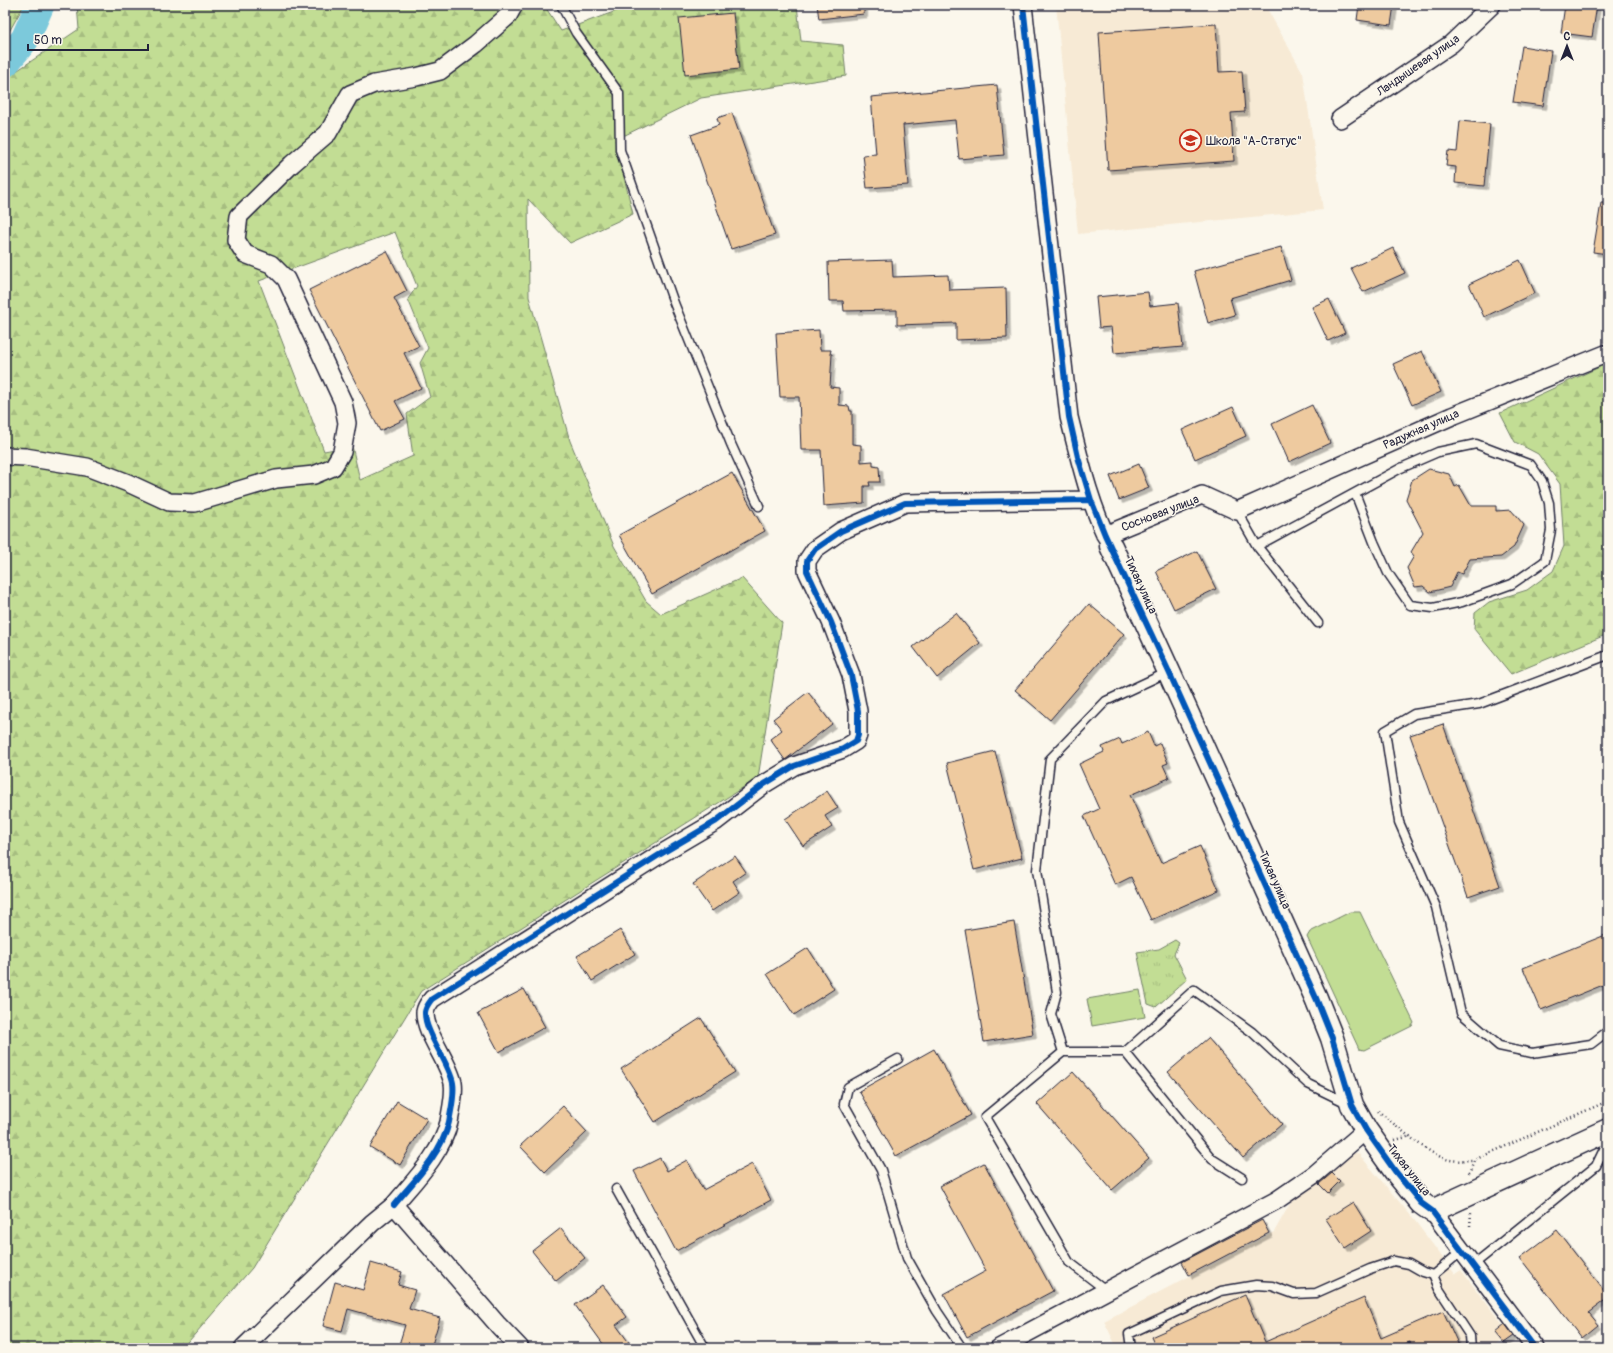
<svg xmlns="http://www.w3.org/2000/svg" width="1613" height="1353" viewBox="0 0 1613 1353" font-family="Pangolin,sans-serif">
<defs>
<pattern id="grass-tufts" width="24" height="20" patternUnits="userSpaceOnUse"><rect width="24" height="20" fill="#c2dd94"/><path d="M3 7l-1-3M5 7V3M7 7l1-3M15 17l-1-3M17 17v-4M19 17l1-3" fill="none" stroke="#a6bd80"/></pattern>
<pattern id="forest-firs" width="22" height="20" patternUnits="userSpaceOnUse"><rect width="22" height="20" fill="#c2dd94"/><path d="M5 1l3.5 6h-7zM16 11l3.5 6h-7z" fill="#a6bd80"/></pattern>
<filter id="shadow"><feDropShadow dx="3.5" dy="3.5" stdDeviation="0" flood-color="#0004"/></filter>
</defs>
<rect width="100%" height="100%" fill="#fbf7ec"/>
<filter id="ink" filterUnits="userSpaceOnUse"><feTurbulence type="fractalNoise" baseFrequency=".025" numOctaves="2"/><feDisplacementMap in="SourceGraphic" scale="8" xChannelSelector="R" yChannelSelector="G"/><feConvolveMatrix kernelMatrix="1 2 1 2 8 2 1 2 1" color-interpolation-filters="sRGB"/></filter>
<g filter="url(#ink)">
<!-- built -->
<path fill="#f7ead5" d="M1056 5H1265L1303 73 1323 210 1078 234Z
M1358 1153 1412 1217 1455 1274 1461 1270 1503 1325 1495 1331 1501 1340 1497 1343 1495 1348H1117L1104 1321 1274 1232 1291 1202 1332 1166 1348 1154Z"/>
<!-- grass -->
<path fill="url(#grass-tufts)" stroke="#728068" d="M1175 940 1179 943 1174 954 1187 979 1156 1007 1148 1004 1137 952 1159 949Z"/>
<!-- forest -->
<path fill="url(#forest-firs)" stroke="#728068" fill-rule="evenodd" d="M5 5H24L5 39Z
M77 5H544L561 31 633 5H797L801 41 843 45 846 76 701 98 615 140 633 214 570 243 528 199 529 297 570 441 614 546 646 601 661 614 742 578 782 623 758 778 421 991 252 1268 183 1348H5V81L12 74 79 29ZM395 232 417 286 408 299 428 348 420 363 430 397 407 414 413 456 360 480 352 446 324 451 259 281Z
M1608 363V634L1511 674 1474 629 1475 613 1489 602 1527 590 1553 571 1564 546 1560 484 1538 454 1515 442 1500 413Z"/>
<!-- garden -->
<path fill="#c2dd94" stroke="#728068" d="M1350 912H1360L1414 1023 1412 1026 1364 1050 1359 1049 1307 937 1310 932Z
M1140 990 1145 1017 1092 1026 1087 999Z"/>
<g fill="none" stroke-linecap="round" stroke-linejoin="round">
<!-- river -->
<path stroke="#7cc9db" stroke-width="29" d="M5 63 25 39 40 5"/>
</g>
<!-- building -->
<path fill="#eeca9f" stroke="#22223b" filter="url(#shadow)" d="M817 5H864V14L819 19Z
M1359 5H1394L1391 25 1357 20Z
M1565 5H1597L1592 37 1561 33Z
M733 13 739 69 685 75 679 18Z
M1216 24 1219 72 1242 71 1245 112 1231 113 1234 161 1108 170 1099 32Z
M1522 46 1551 51 1543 106 1513 102Z
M997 85 1004 155 959 159 955 120 903 125 908 185 867 188 863 155 876 154 871 97Z
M732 113 775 235 731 249 691 135 719 125 717 118Z
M1460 121 1490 124 1484 186 1455 183 1456 167 1446 166 1448 151 1457 152Z
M1601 203H1608V254L1593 252Z
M1281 247 1291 280 1230 298 1235 315 1208 323 1194 271Z
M1393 248 1405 273 1363 292 1351 268Z
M387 251 407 291 394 298 419 346 404 353 421 388 395 401 405 419 380 431 309 290Z
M892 260 893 277 948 275 949 290 1006 288 1007 338 956 340V323L897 325V310L844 311 843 301H829L828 262Z
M1520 260 1535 293 1484 317 1469 284Z
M1148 292 1150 306 1178 303 1183 347 1114 353 1111 327 1099 328 1096 297Z
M1329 299 1345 333 1328 341 1312 307Z
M819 330 820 350H831L830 354H832L830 387 839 388V405L849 406 850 411H852V444L861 445V462L873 461V466L879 467 880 482H869L870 486H864V503L824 506 821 450H801L799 397H780L776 333Z
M1422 351 1441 392 1412 405 1393 364Z
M1312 405 1330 443 1289 462 1272 424Z
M1233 407 1246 436 1195 459 1182 430Z
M1139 464 1149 488 1119 500 1110 476Z
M1429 469 1449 474 1455 487 1459 485 1471 506H1496V511L1511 510 1524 525 1514 547 1501 557 1470 559 1462 574 1457 572 1450 587 1430 592 1423 586 1415 587 1407 568 1414 556 1411 552 1423 532 1406 499 1412 480Z
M732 473 765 531 652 594 619 535Z
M1197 551 1216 589 1174 609 1156 571Z
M1089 604 1124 634 1050 720 1015 690Z
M956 613 980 643 937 678 913 647Z
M808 692 832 724 785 760 770 739 782 730 773 719Z
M1443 724 1500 886 1468 897 1410 735Z
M1148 732 1154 746 1160 743 1168 763 1163 765 1169 778 1130 795 1161 863 1200 846 1219 890 1151 920 1131 877 1115 885 1084 816 1099 809 1079 764 1104 752 1102 747 1120 739 1122 744Z
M995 751 1022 858 974 870 947 763Z
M827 791 838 808 825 816 832 827 803 846 785 819Z
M735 856 746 872 733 881 740 892 712 911 693 884Z
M1014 922 1033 1034 984 1042 965 930Z
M620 930 635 954 592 981 577 956Z
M1608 934V983L1541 1010 1523 968Z
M808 948 834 989 794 1015 767 974Z
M524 989 545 1027 499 1052 478 1013Z
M701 1018 735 1072 655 1122 621 1069Z
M1208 1038 1282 1124 1243 1158 1168 1072Z
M934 1049 971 1115 896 1156 859 1091Z
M1073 1072 1149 1158 1112 1190 1037 1104Z
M397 1101 427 1119 400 1165 370 1147Z
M563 1106 587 1132 545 1172 520 1146Z
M660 1158 667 1171 687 1160 703 1190 752 1164 771 1200 676 1251 634 1171Z
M984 1163 1053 1291 967 1337 944 1294 986 1271 940 1186Z
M1332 1173 1340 1181 1328 1193 1319 1184Z
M1353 1202 1371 1231 1345 1248 1326 1219Z
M1262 1220 1269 1233 1189 1275 1182 1262Z
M561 1228 585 1258 556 1281 532 1251Z
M1557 1230 1608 1296V1298L1588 1313 1598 1325 1582 1338 1520 1258Z
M371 1263 402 1272 398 1285 415 1290 409 1309 440 1318 431 1348H398L405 1325 348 1309 342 1331 323 1326 335 1282 363 1290Z
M603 1285 627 1317 616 1325 633 1348H606L575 1305Z
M1245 1295 1265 1342 1364 1298 1381 1338 1443 1311 1460 1348H1413L1410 1342 1396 1348H1156L1151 1337Z
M1505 1324 1514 1336 1504 1343 1495 1332Z"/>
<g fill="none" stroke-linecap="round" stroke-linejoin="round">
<defs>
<path id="lane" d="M561 5 576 33 619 93 620 150 674 303 731 444 759 506
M1237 511 1257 546 1318 623
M1257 546 1401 468 1438 452 1476 444 1531 465 1542 481 1549 503 1551 530 1545 561 1512 584 1462 602 1433 608 1410 605 1388 573 1374 542 1355 493
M1608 655 1479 704 1414 714 1385 731 1399 822 1436 907 1461 1013 1499 1046 1532 1053 1591 1044 1608 1031
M1063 1052 1051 1014 1057 992 1037 870 1050 759 1106 701 1168 672
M1125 1052 1212 1159 1242 1178
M898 1059 848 1087 844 1104 881 1170 907 1258 937 1311 962 1348
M616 1189 705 1348
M1473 1265 1596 1166 1608 1141
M1433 1275 1439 1289 1470 1336 1471 1348
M1433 1275 1462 1251
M1107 1291 1069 1262 985 1117 1063 1052H1125L1194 990 1252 1032 1308 1084 1347 1103
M1131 1348 1129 1334 1221 1291 1256 1285 1272 1286 1294 1294 1316 1293 1370 1269 1394 1261 1409 1264 1423 1272 1433 1275"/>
<path id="street" d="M1023 5 1069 417C1080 461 1090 506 1111 546
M1340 119 1451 44 1492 5
M5 456 25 457 87 467 128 483 169 502 195 503 276 479 314 475 333 467 342 452 347 423 343 402 286 279 271 264 245 254 236 240 239 216 292 164 328 133 350 94 374 84 416 77 440 71 476 44 508 16 514 5
M1105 535 1202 495 1237 511 1452 416 1608 353
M394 1205C414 1181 442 1153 449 1122 451 1110 455 1095 453 1083 449 1062 424 1032 425 1012 426 1006 429 1003 432 999L659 855 715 822 763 785 794 766 843 749 856 741 858 735V711L851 675 831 622 807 571V561L815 549 841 531 905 503 1091 500
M1432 1211 1535 1348
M243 1348 372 1223 394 1205 498 1325 520 1348
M999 1348 1277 1200 1315 1174 1366 1130"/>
<path id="secondary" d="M1111 546 1169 672 1316 998 1332 1038 1352 1105 1366 1130 1395 1171 1421 1203 1432 1211 1608 1130"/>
</defs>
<!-- lane casing -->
<use href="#lane" stroke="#22223b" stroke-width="11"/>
<!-- street casing -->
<use href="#street" stroke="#22223b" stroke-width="20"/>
<!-- secondary casing -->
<use href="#secondary" stroke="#22223b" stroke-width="25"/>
<!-- path -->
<path stroke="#22223b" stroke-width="2.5" stroke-dasharray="1 3" stroke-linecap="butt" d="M1378 1111C1396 1125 1425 1152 1446 1159 1455 1162 1465 1160 1474 1160
M1395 1140 1411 1136
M1469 1173 1474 1160 1608 1101
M1470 1226 1471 1213"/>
<!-- lane -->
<use href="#lane" stroke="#fbf7ec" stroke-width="8"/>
<!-- street -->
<use href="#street" stroke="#fbf7ec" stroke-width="17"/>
<!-- secondary -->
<use href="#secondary" stroke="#fbf7ec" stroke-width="22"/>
<defs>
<path id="cycleway" d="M1023 5 1069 417 1078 457 1091 500 1105 535 1169 672 1316 998 1332 1038 1352 1105 1366 1130 1395 1171 1421 1203 1432 1211 1535 1348
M394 1205C414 1181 442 1153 449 1122 451 1110 455 1095 453 1083 449 1062 424 1032 425 1012 426 1006 429 1003 432 999L659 855 715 822 763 785 794 766 843 749 856 741 858 735V711L851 675 831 622 807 571V561L815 549 841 531 905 503 1091 500"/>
</defs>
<!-- cycleway casing -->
<use href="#cycleway" stroke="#fbf7ec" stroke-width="8"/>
<!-- cycleway -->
<use href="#cycleway" stroke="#0057b8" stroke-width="6"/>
</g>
</g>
<!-- icons -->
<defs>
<symbol id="school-ring" viewBox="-11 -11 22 22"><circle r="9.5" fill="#fbf7ec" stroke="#c8321e" stroke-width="1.5"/><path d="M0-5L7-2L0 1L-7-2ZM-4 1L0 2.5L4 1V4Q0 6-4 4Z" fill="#c8321e"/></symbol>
</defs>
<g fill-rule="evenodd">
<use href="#school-ring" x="1178" y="128" width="25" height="25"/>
</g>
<g text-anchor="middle" stroke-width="3" stroke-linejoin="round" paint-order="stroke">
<!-- street labels -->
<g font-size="12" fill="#22223b" stroke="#fbf7ec">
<text transform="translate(1418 65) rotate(-35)" y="4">Ландышевая улица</text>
<text transform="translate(1421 429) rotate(-24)" y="4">Радужная улица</text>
<text transform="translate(1160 513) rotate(-21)" y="4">Сосновая улица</text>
<text transform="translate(1141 585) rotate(65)" y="4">Тихая улица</text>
<text transform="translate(1275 880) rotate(66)" y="4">Тихая улица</text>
<text transform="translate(1409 1170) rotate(52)" y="4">Тихая улица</text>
</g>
<!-- poi labels -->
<g font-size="12" fill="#22223b" stroke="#fbf7ec" text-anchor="start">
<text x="1206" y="145">Школа "А-Статус"</text>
</g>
</g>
<!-- margin -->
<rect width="1613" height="1353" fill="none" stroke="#fbf7ec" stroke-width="20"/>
<rect x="10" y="10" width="1593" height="1333" fill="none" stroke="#22223b" stroke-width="1.5" filter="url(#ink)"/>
<!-- north arrow -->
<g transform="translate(1567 46)" stroke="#fbf7ec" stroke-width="3" paint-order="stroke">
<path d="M0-3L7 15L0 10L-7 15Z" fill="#22223b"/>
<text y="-6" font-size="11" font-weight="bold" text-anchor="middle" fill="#22223b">С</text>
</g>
<!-- scale -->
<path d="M28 44v6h120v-6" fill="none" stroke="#22223b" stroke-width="2"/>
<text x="34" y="44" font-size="12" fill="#22223b" stroke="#fbf7ec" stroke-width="3" paint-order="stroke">50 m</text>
</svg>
